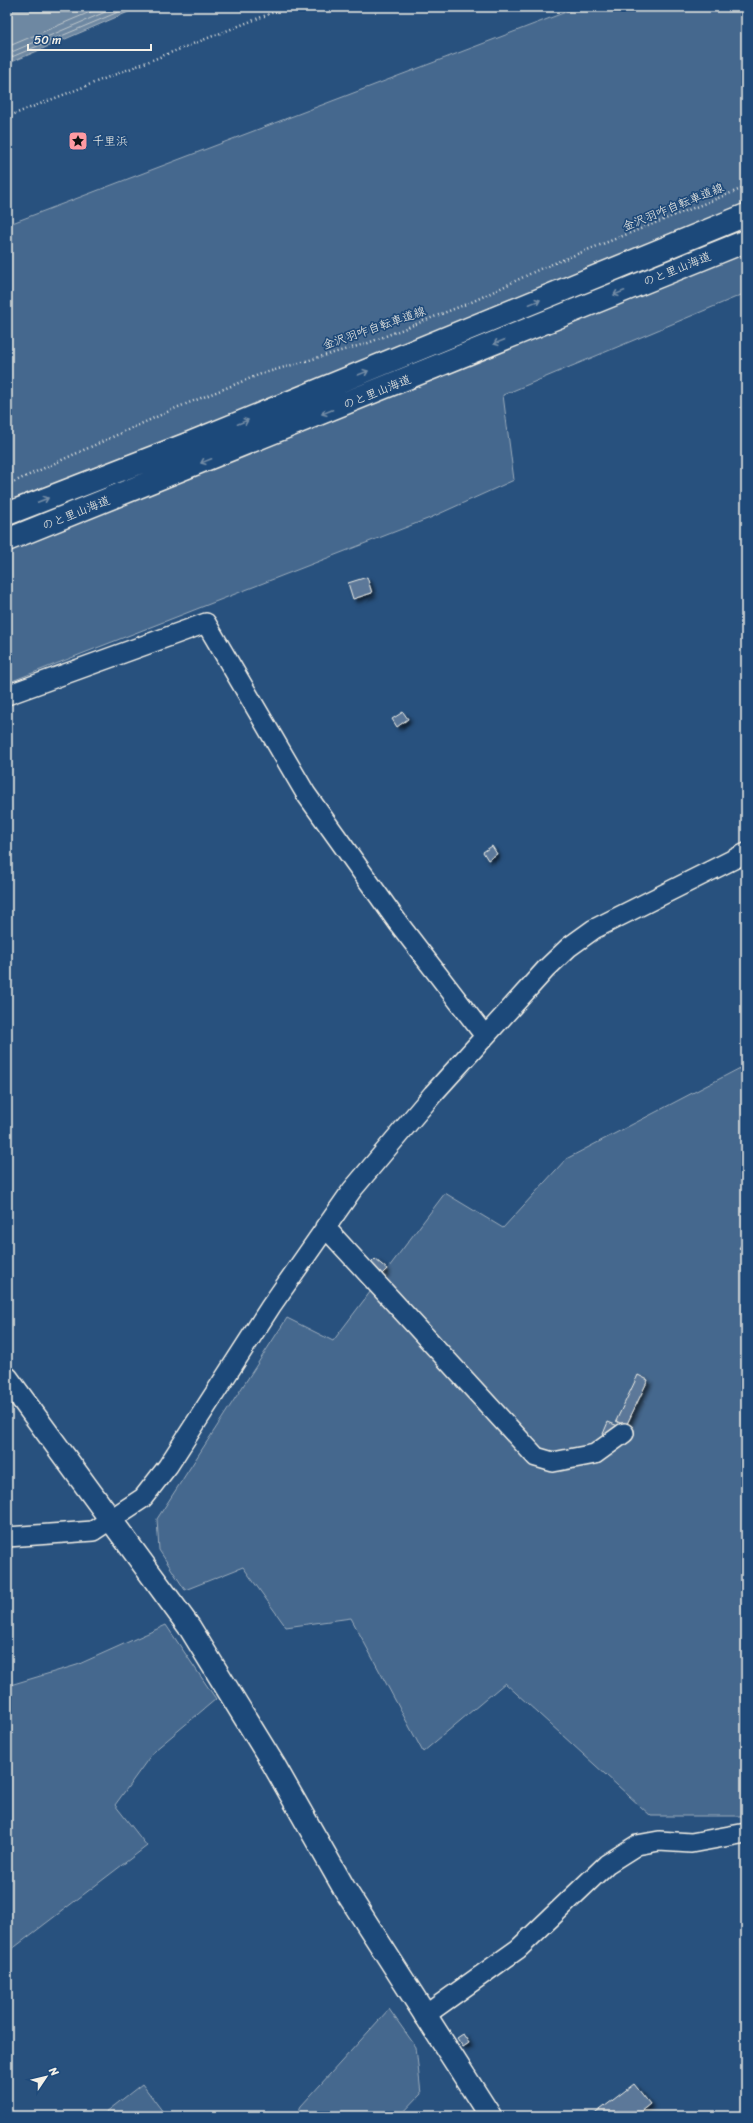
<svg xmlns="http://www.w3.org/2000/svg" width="753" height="2123" viewBox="0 0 753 2123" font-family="Sriracha,'Klee One',sans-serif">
<defs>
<filter id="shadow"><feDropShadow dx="3.5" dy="3.5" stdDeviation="2" flood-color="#0009"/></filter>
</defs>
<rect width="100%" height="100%" fill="#28517e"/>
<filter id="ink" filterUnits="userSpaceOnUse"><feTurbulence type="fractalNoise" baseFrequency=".025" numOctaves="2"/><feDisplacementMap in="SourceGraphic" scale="8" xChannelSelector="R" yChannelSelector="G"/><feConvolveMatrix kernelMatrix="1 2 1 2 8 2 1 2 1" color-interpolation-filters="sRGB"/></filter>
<g filter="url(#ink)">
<!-- green -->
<path fill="#45688e" stroke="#9cacbb" d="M579 7H746V293L503 395 514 480 430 518 7 683V225Z
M746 1065V1816H651L505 1683 423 1752 351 1618 286 1627 243 1567 185 1590 159 1550 157 1519 287 1318 333 1341 445 1193 503 1228 566 1159Z
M166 1625 216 1699 154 1751 115 1805 147 1846 7 1953V1686L77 1665Z
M389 2009 416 2047 421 2094 400 2116H296L301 2106Z
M142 2084 166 2116H101Z"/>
<!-- water -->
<path fill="#6e88a2" stroke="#a4b2be" d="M7 7H140L7 64Z"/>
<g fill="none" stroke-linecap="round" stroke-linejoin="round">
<!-- shore -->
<path stroke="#bec7cc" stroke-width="1" d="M7 47 102 7
M7 54 117 7
M7 59 130 7"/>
</g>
<!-- building -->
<path fill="#5b7899" stroke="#f4f1e8" filter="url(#shadow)" d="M367 577 372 593 353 599 348 583Z
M403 712 408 719 397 727 392 719Z
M492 846 497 854 488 860 483 852Z
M746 1239V1254L739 1248Z
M375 1259 387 1269 381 1275 369 1265Z
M638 1375 648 1380 626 1426 616 1421Z
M608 1422 618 1426 613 1438 603 1434Z
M463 2034 469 2043 463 2047 457 2038Z
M634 2084 650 2104 635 2116H592Z"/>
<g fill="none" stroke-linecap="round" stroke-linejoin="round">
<defs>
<path id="street" d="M7 695 206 623 306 794 399 924 485 1036
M325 1227 536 1457 553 1462 595 1454 624 1433
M7 1537 93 1531 143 1498 168 1466 271 1306 352 1190 433 1094 546 969 569 947 594 929 746 853
M424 2016 518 1949 607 1864 637 1845 659 1841 691 1843 746 1833"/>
<path id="secondary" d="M7 1378 190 1628 274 1765 344 1888 490 2116"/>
<path id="highway" d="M7 514 190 443 746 215
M7 540 746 241"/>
</defs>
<!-- street casing -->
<use href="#street" stroke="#f4f1e8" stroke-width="22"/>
<!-- secondary casing -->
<use href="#secondary" stroke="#f4f1e8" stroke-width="25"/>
<!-- highway casing -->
<use href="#highway" stroke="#f4f1e8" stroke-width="25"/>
<!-- path -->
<path stroke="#f4f1e8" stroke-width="2.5" stroke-dasharray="1 3" stroke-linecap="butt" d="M7 117 287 7
M7 485 176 408 261 374 368 343 474 301 542 268 746 187"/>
<!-- street -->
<use href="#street" stroke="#1f4a7a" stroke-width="19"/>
<!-- secondary -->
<use href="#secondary" stroke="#1f4a7a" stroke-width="22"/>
<!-- highway -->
<use href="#highway" stroke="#1f4a7a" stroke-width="22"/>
</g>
<!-- one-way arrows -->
<defs><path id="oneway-shaft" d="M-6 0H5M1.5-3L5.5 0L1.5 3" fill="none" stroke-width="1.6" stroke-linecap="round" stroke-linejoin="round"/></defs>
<g stroke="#748da6">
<use href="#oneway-shaft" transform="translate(619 293) rotate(158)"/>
<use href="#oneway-shaft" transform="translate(535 302) rotate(-22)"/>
<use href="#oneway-shaft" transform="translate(499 342) rotate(158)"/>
<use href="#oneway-shaft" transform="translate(363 373) rotate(-22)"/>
<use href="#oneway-shaft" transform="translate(327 412) rotate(158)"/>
<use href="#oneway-shaft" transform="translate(243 422) rotate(-22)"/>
<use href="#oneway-shaft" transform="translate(206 461) rotate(158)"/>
<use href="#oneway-shaft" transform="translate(43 500) rotate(-21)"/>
</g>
</g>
<!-- icons -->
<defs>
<symbol id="sight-square" viewBox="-11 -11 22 22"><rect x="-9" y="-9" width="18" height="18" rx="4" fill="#ff9aa2" stroke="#1f4a7a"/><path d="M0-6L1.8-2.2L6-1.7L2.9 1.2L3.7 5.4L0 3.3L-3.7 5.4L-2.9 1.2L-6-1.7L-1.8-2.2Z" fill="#111"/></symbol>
</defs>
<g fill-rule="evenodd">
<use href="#sight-square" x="67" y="130" width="22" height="22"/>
</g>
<g text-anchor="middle" stroke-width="3.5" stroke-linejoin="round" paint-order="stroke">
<!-- poi labels -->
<g font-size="12" fill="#f4f1e8" stroke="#1f4a7a" text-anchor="start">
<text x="92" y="145">千里浜</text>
</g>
<!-- street labels -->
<g font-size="12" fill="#f4f1e8" stroke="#1f4a7a">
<text transform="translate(673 207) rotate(-22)" y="4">金沢羽咋自転車道線</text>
<text transform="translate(677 269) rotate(-22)" y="4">のと里山海道</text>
<text transform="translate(374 328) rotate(-19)" y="4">金沢羽咋自転車道線</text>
<text transform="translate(377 392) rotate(-22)" y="4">のと里山海道</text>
<text transform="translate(76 513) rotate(-22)" y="4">のと里山海道</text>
</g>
</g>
<!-- margin -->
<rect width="753" height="2123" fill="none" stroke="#1f4a7a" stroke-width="24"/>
<rect x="12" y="12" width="729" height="2099" fill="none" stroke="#f4f1e8" stroke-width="1.5" filter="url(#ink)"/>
<!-- north arrow -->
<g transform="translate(46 2077) rotate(55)" stroke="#1f4a7a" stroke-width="3" paint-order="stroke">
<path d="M0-3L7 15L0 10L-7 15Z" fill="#f4f1e8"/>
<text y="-6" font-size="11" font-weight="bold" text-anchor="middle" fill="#f4f1e8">N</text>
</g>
<!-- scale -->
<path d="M28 44v6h123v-6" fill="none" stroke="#f4f1e8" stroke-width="2"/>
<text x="34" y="44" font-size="12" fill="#f4f1e8" stroke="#1f4a7a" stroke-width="3" paint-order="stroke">50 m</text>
</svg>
